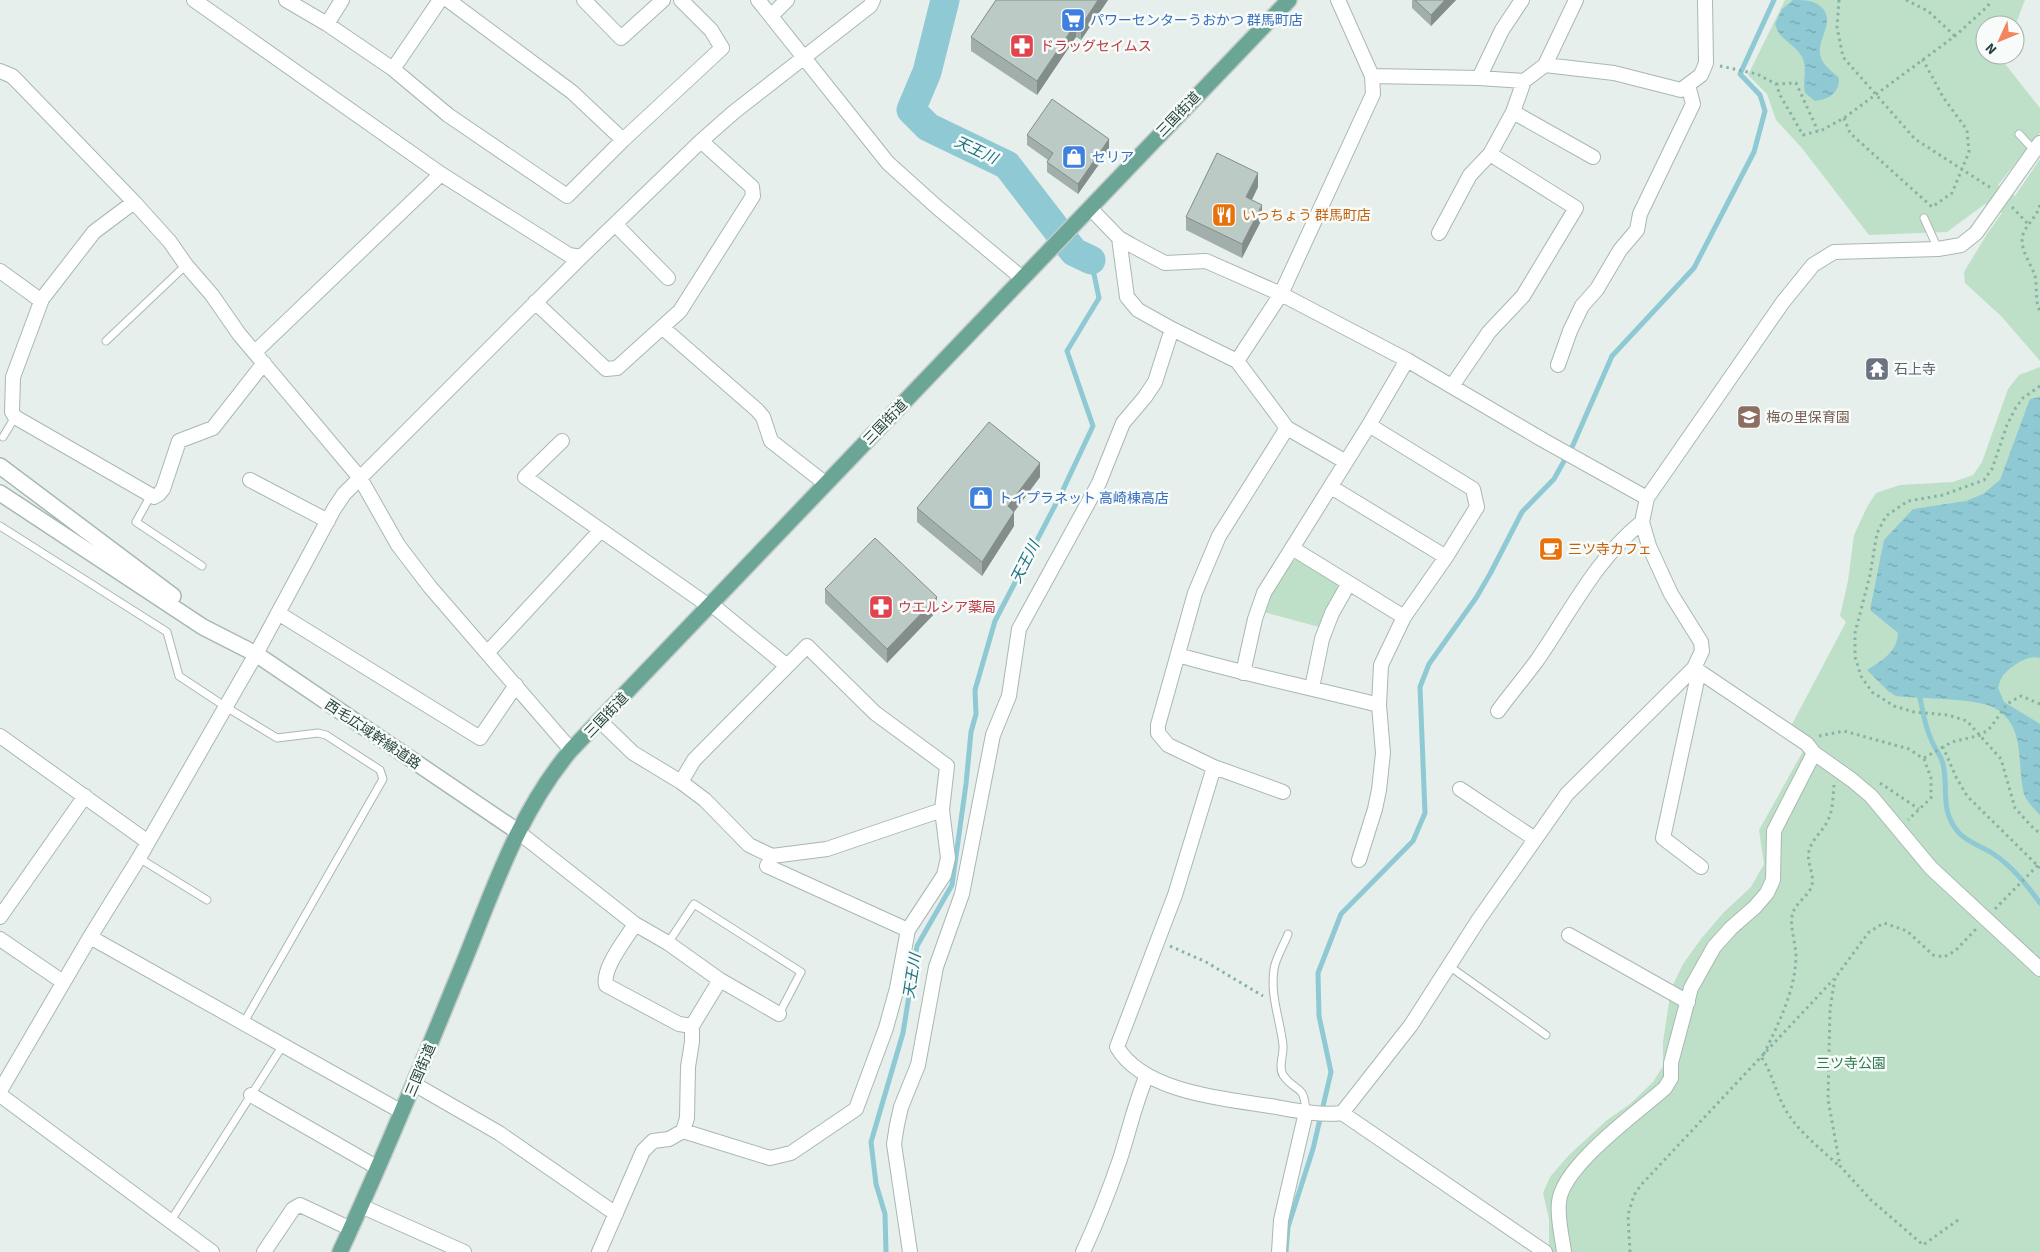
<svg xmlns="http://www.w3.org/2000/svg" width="2040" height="1252" viewBox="0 0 2040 1252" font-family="'Source Sans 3','Noto Sans JP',sans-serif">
<defs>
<pattern id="water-ripples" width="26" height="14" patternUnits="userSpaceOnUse" patternTransform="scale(1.25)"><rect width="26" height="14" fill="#8ec9d4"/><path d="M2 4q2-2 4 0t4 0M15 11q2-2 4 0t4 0" fill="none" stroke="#74a5ad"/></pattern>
</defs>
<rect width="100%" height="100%" fill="#e6efeb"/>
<!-- green -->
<path fill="#bfe0c8" d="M1785 0H2025L2015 26 1985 25V55H2004L2002 60 2040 108V133L1998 185 2015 196 2040 159V361L2001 316 1965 283 1964 272 1987 234 2002 213 1985 204 1947 232 1869 235 1801 147 1776 120 1767 94 1748 75Z
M2040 367V1252H1545L1549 1245V1219L1543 1193 1550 1177 1569 1155 1607 1120 1630 1104 1653 1082 1663 1066V1042L1671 989 1683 964 1701 939 1724 912 1751 887 1764 864 1759 830 1807 744 1790 728 1846 622 1840 616 1848 581 1854 535 1867 507 1876 493 1900 485 1953 482 1973 475 1982 462 2008 389 2019 375Z
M1298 559 1337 583 1338 590 1326 610 1319 627 1264 612 1267 600 1290 562Z"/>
<!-- water -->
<path fill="url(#water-ripples)" d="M1793 0C1806 0 1816 0 1824 10 1834 26 1815 41 1821 58 1824 66 1833 72 1839 78 1839 94 1829 99 1815 101L1805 93C1802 81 1809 65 1800 54 1791 41 1780 41 1775 24L1782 9Z
M2040 397V658C2028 654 2009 667 2002 677 2000 680 1999 685 1998 688L2004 702 2040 724V815C2034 809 2027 802 2024 794 2016 763 2027 725 1993 707 1974 698 1920 699 1896 696L1888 691 1867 670C1882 661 1897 652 1898 633L1870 610 1884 540 1913 509 1966 501 1983 494 2000 480 2030 399Z"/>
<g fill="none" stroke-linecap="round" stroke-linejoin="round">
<!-- stream -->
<path stroke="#8ec9d4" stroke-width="5" d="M1922 693 1920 698C1923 712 1925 727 1931 739 1934 748 1941 755 1943 764 1949 790 1939 810 1959 833 1969 843 1981 846 1992 853 2011 865 2026 884 2040 903
M886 1252 885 1214 876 1184 871 1142 903 1033 917 946 952 885 966 784 971 732 976 714 975 690 995 621 1061 494 1093 426 1067 351 1099 298 1091 260
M1286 1252 1288 1227 1313 1149 1331 1072 1319 1016 1318 973 1341 914 1413 841 1425 813 1420 687 1429 664 1476 598 1490 574 1522 512 1554 479 1573 445 1612 356 1694 268 1754 152 1765 111 1760 95 1740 74 1774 0"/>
<!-- river -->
<path stroke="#8ec9d4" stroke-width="29" d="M945 0 927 72 911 110 928 127 1007 165 1074 252 1091 260"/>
<defs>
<path id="service" d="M2019 134 2034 150
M1924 218 1938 249
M106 341 186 265
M3 437 15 417
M151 495 136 522 202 566
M0 526 167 632 179 676 226 707 277 738 318 733 326 735 380 770 383 779 243 1024
M139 858 207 900
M1288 934C1284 945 1276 957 1274 969 1270 996 1280 1019 1283 1045 1284 1054 1278 1067 1283 1075 1296 1094 1304 1082 1306 1112
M668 943 694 904 801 972 779 1014
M1449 966 1546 1035
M170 1222 283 1045"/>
<path id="minor" d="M194 0 441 174 569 255 581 257
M286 0 327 24 393 69 448 115 567 196 623 140 722 48 711 30 681 0
M448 0 572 92 623 140
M584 0 621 38 663 0
M758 0 888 163 938 208 1022 278
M771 16 787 0
M327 24 342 0
M1545 65 1576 0
M393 69 440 0
M0 71 12 76 18 82 134 202 170 242 186 265 212 295 239 334 360 478 398 545 430 587 571 750
M1372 76 1479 78 1524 81 1545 65 1614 73 1681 90 1701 75 1706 63 1705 0
M1479 78 1502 30 1522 0
M1513 112 1593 157
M134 202 94 232 42 299 13 377 12 412 15 417 154 497 159 494 163 489 179 441 213 428 264 363
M1090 208 1119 238 1131 245 1165 263 1206 261 1281 294 1407 360 1543 440 1647 498
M615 224 668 278
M1439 233 1470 175 1490 154 1513 112 1524 81
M1119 238 1127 297 1138 310 1172 329 1237 361 1287 428 1346 462
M0 271 36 297 42 299
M535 302 606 369 617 368 680 311 753 196 752 187 701 141
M663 328 757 410 763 417 771 441 826 484
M255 352 441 174
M1237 361 1281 294 1373 94 1372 76 1338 0
M1558 365 1570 331 1582 306 1597 289 1620 250 1637 230 1640 214 1693 104 1688 85
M1452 386 1489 332 1523 296 1576 208 1490 154
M562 441 525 477 709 606
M250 480 328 521
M1331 487 1446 557
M1292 548 1404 617
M711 604 787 666
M278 613 480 738 516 685
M488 652 600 531
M1178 655C1244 674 1312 688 1379 705
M1694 668 1807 744 1814 753 1852 780 1871 796 1931 868 2040 969
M1699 671 1663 838 1701 867
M1243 673 1255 619 1264 593 1369 425 1407 360
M1312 688 1322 639 1332 613 1349 583
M1498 711C1511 693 1525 677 1538 659 1571 611 1596 559 1642 522
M600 721 633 753 681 782 705 800 749 845 772 856 827 849 942 810
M0 736 148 842
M1214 767 1175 895 1117 1047C1143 1092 1224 1099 1270 1106 1293 1110 1318 1116 1342 1113L1411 1025 1479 919 1567 794 1694 668 1702 651 1701 642 1671 594 1649 546 1642 522 1647 498 1783 302 1813 265 1834 252 1938 249 1961 245 1976 233 2040 143
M1460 789 1535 839
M1283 792 1214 767 1168 745 1158 733V725L1195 593 1219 536 1287 428
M517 831 635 924 668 943 720 980 779 1014
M772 856 767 866 908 930
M1359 860 1375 809 1379 790 1383 753 1379 705 1381 665 1404 617 1446 557 1477 507 1473 489 1369 425
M0 917 85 796
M635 924C626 939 602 968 606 985L679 1024 692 1026
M1569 935 1688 1002
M90 937 402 1112
M0 939 63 982
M414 1084 499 1133 616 1214
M0 1091 90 937 139 858 256 654 334 509 344 494 581 257 701 141 734 112 870 6 873 0
M0 1095 212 1252
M251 1095 378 1168
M1342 1113 1545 1252
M683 1131 687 1118 688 1067 692 1042V1026L720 980
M361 1206 464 1252
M264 1252 293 1209 300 1205 351 1229
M599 1252 643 1151 653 1141 669 1139 683 1131 770 1158 791 1153 856 1109 886 1028 897 988 908 930 944 875 948 858 942 810 947 766 875 713 807 646 694 760 681 782
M910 1252 894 1144 897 1125 901 1107 918 1065 936 967 962 894 993 735 1009 696 1019 629 1099 483 1123 423 1145 397 1155 382 1172 329
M1083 1252C1097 1222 1109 1191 1120 1159 1129 1131 1135 1103 1147 1075
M1279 1252 1281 1220 1306 1112
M1564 1252C1562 1236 1557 1218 1559 1202 1562 1166 1638 1112 1665 1088L1671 1078V1063L1691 988 1714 947 1731 928 1755 907 1767 893 1773 880 1774 831 1814 753"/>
<path id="tertiary" d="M0 466 173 596
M0 493 203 627 256 654 517 831"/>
<path id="primary" d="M340 1252C383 1159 422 1064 461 969 492 894 517 814 571 750L1289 0"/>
</defs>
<!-- service casing -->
<use href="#service" stroke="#a8b8b2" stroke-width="9"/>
<!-- minor casing -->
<use href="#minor" stroke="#a8b8b2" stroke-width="16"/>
<!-- tertiary casing -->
<use href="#tertiary" stroke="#a8b8b2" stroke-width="18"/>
<!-- primary casing -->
<use href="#primary" stroke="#c2cac8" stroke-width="18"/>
<!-- path -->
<path stroke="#86b3a5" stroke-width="3" stroke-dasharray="2.5 4" stroke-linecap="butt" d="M1839 0 1837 27 1843 57 1915 139 1991 188
M1906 0 1928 11 1955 36
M1720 66 1757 74 1776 84 1780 95 1803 135 1822 130 1844 118 1955 36 1988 6 1991 0
M1776 84 1796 83 1818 131
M1844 118 1850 133 1932 207 1952 193 1969 152 1967 130 1943 97 1922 58
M2040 205C2037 216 2029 222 2024 232 2017 246 2031 263 2035 276 2038 288 2034 300 2040 311
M2012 207 2029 225
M2040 386 2023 398 2015 409 2007 425 1992 469 1984 480 1943 495 1908 501 1886 516 1877 533 1870 575 1855 633V657L1861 676 1872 692 1894 706 1914 712 1948 715 1967 721 2001 759 2015 808 2034 829 2040 833
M2040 704 2021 696 2007 704 1991 727 1981 735 1952 742 1943 747 1956 777 1967 796 2040 868
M1819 736 1844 731 1909 749 1924 759 1931 778V798L1908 820
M1924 758 1943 747
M1880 783 1919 809
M1834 785C1833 797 1833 812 1827 822 1822 832 1812 839 1809 851 1806 864 1816 875 1811 888 1806 898 1794 904 1792 916 1790 929 1796 944 1796 957 1795 993 1777 1026 1762 1058 1772 1073 1775 1090 1784 1107 1796 1130 1820 1148 1839 1166
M1995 909 2040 863
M1170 946 1206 962 1263 996
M1958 1220 1923 1245 1871 1200 1840 1166 1828 1099 1830 1009 1835 978 1869 932 1884 923 1907 931 1933 955 1944 957 1955 951 1977 928
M1630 1252 1628 1215 1634 1195 1641 1185 1834 979"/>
<!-- service -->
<use href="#service" stroke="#fff" stroke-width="7"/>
<!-- minor -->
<use href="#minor" stroke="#fff" stroke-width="14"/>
<!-- tertiary -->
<use href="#tertiary" stroke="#fff" stroke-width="15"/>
<!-- primary -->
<use href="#primary" stroke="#6aa596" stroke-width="15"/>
</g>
<!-- wall -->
<path fill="#a1aea9" d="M996 0H1108L1081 40 1076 37 1037 95 971 51V37Z
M1412 0H1456L1431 26 1412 8Z
M1027 135 1109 150 1078 194 1047 172V162L1048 160 1027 145Z
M1258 187 1252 200 1262 219 1242 258 1186 230V217Z
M1040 477 1014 512V526L982 576 917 522V508Z
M825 589 937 611 887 663 825 603Z"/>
<!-- shaded-wall -->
<path fill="#838d89" d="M1098 0H1108L1081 40V26Z
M1445 0H1456L1431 26V15Z
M1076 23V37L1037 95V81Z
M1109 139V150L1078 194V184Z
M1258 173V187L1246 211V197Z
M1262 205V219L1242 258V244Z
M1040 463V477L1008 520V506Z
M1014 512V526L982 576V562Z
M937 597V611L887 663V649Z"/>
<!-- building -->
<path fill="#bbcac4" stroke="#838d89" d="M996 0H1098L1081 26 1076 23 1037 81 971 37Z
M1415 0H1445L1431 15Z
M1052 99 1109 139 1078 184 1047 162 1053 153 1027 135Z
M1217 153 1258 173 1246 197 1262 205 1242 244 1186 217Z
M989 422 1040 463 1008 506 1014 512 982 562 917 508Z
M875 538 937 597 887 649 825 589Z"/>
<!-- icons -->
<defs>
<symbol id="supermarket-square" viewBox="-11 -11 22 22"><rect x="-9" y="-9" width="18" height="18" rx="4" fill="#3f7fe0" stroke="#f7fbf9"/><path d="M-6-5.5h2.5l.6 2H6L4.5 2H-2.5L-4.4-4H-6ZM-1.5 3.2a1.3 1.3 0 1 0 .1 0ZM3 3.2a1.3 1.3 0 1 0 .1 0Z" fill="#fff"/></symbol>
<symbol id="pharmacy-square" viewBox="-11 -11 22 22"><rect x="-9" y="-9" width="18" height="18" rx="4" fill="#e0444e" stroke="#f7fbf9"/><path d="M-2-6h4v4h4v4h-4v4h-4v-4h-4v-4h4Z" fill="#fff"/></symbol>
<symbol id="shop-square" viewBox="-11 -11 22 22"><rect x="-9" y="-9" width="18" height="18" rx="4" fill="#3f7fe0" stroke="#f7fbf9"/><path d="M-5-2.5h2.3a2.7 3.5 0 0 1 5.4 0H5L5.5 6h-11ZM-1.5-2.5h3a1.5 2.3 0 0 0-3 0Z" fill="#fff"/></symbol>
<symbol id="restaurant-square" viewBox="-11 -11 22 22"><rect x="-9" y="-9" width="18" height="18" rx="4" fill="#e8710a" stroke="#f7fbf9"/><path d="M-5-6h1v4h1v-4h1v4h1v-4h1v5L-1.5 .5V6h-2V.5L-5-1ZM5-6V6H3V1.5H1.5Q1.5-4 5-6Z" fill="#fff"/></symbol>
<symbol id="temple-square" viewBox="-11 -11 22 22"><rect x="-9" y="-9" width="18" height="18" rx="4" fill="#6b7280" stroke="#f7fbf9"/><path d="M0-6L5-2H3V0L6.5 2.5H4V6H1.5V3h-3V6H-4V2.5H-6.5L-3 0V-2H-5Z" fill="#fff"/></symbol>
<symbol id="school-square" viewBox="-11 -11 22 22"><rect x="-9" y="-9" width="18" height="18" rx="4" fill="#8d6e63" stroke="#f7fbf9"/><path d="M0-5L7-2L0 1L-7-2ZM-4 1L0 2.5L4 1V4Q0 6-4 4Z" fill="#fff"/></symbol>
<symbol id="cafe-square" viewBox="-11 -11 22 22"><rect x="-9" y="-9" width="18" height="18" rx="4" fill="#e8710a" stroke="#f7fbf9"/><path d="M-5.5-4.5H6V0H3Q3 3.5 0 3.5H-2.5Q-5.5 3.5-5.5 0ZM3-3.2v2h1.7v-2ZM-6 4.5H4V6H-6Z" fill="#fff"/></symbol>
</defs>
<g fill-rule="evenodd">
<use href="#supermarket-square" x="1059" y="6" width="28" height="28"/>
<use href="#pharmacy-square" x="1008" y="32" width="28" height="28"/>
<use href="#shop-square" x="1060" y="143" width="28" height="28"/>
<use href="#restaurant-square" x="1210" y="201" width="28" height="28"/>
<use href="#temple-square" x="1863" y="355" width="28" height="28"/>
<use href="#school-square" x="1735" y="403" width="28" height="28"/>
<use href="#shop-square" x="967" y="484" width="28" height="28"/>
<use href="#cafe-square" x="1537" y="535" width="28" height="28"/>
<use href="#pharmacy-square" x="867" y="593" width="28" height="28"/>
</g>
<g text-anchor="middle" stroke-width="5" stroke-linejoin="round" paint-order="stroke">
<!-- shop labels -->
<g font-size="14" fill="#366cbe" stroke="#f7fbf9" text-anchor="start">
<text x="1090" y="25">パワーセンターうおかつ 群馬町店</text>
<text x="1092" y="162">セリア</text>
<text x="998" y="503">トイプラネット 高崎棟高店</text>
</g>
<!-- health labels -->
<g font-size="14" fill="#be3a42" stroke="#f7fbf9" text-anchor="start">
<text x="1040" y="51">ドラッグセイムス</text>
<text x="898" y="612">ウエルシア薬局</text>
</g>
<!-- street labels -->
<g font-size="14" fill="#24423a" stroke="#f7fbf9">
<text transform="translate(1178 114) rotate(-46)" y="5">三国街道</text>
<text transform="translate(885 422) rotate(-46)" y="5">三国街道</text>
<text transform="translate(606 715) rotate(-46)" y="5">三国街道</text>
<text transform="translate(373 734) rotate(34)" y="5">西毛広域幹線道路</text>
<text transform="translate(420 1070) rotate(-67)" y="5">三国街道</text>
</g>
<!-- food labels -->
<g font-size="14" fill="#c56008" stroke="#f7fbf9" text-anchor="start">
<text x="1242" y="220">いっちょう 群馬町店</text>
<text x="1568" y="554">三ツ寺カフェ</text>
</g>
<!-- worship labels -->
<g font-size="14" fill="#5b616d" stroke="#f7fbf9" text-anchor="start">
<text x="1894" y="374">石上寺</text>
</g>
<!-- education labels -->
<g font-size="14" fill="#785e54" stroke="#f7fbf9" text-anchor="start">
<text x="1766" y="422">梅の里保育園</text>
</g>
<!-- park labels -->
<g font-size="14" fill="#2d7a4b" stroke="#f7fbf9">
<text x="1851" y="1068">三ツ寺公園</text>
</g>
<!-- water labels -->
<g font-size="15" font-style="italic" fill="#1c6f80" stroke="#f7fbf9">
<text transform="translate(976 150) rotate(25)" y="5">天王川</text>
<text transform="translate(1025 562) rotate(-63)" y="5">天王川</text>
<text transform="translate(912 976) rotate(-81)" y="5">天王川</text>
</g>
</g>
<!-- north arrow -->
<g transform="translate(2000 40) rotate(226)"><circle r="24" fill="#f7fbf9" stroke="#a3b1ad"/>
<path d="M0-4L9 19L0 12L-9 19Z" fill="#f4845f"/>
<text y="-8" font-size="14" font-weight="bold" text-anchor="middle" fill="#24423a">N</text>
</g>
</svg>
